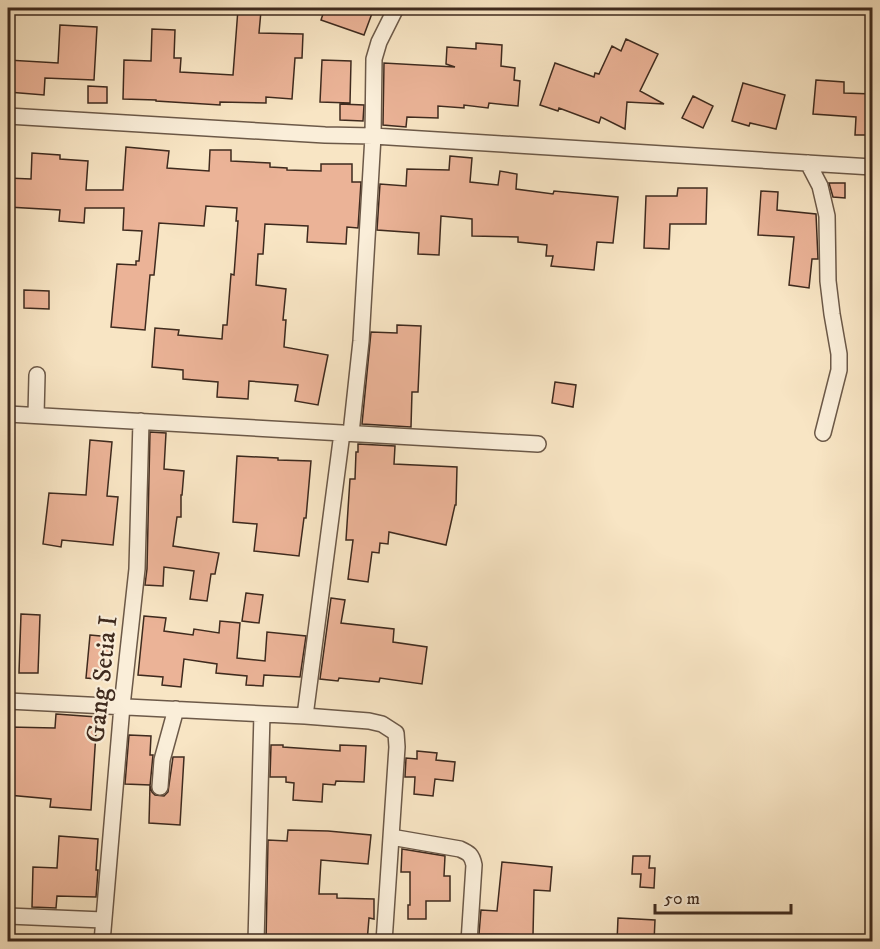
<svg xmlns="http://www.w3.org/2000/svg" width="880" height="949" viewBox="0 0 880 949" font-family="'IM FELL DW Pica',serif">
<rect width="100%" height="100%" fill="#f8e5c4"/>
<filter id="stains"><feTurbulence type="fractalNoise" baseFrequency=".00333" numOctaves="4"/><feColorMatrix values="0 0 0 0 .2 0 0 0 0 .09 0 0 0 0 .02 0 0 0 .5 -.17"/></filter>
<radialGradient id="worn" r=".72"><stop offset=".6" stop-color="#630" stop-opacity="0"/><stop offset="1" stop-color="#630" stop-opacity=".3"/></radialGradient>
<!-- building -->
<path fill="#ebb397" stroke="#3e2a1e" stroke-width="1.5" d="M325 8H374L364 35 321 20Z
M238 9 261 11 259 33 303 34 302 58H295L292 99 266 97V103L220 102V105L156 101V100L123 99 124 60 151 61 152 29 175 30 174 58H181L180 72 233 75Z
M60 25 97 27 94 80 45 78 44 95 8 92V60L58 63Z
M626 39 658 54 640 91 664 104 627 102 625 129 601 117 599 123 559 108 558 111 540 105 555 63 594 77 595 73 599 74 612 46 621 51Z
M476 43 502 45 501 66 515 68 514 80 520 81 518 106 489 103 488 108 464 105V108L438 106V118L407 117 406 127 383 125 384 63 455 67 446 64 447 47 476 49Z
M322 60 351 61 350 103 320 102Z
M816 80 844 82V93L873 94 872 135H855L856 117 813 114Z
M743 83 785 95 776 129 750 123 749 126 732 121Z
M88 86 107 87V103H88Z
M693 96 713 106 703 128 682 118Z
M340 104 364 105 363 121 340 120Z
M126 147 169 151 167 168 209 171 210 150H231V161L270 163V167L287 168V170L321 171V164H352V182H361L358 228 347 227 346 244 307 242 308 226 265 224 263 254H258L256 285 286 289 283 320H286L284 347 328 355 318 405 295 401 298 385 249 381 248 399 217 397 218 382 183 379V370L152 367 155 328 179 330 178 335 222 339 223 325H227L231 274 234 275 238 221H236L237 208 206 206 204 226 159 223 154 275H150L145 330 111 327 117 264 136 265V261H139L142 231 123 230 124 208H85L84 223 59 221 60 210 8 207V178L31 179 32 153 60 155V159L88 161 86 190H123Z
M450 156 472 158 470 182 498 185 500 171 517 174 516 189 553 194 554 191 618 197 613 243 597 242 594 270 551 266 553 256H546L547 245 518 242V237L472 236V219L441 216 439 255 418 254 419 233 377 230 380 184 406 186 407 169 449 170Z
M829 183H845V198L833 197Z
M678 188H707L706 224H670L669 249 644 248 646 196H677Z
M761 191 778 192 777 210 816 214 818 259H812L809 288 789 285 794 237 758 235Z
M24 290 49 291V309L24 308Z
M397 325 421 326 418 392H412L411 427 362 424 371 332 397 333Z
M555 382 576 385 573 407 552 403Z
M150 432 166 433 164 469 184 471 182 495H181V517H177L173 546 219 553 215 574H211L207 601 190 599 194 571 164 567 163 586 145 585 147 569Z
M90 440 112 442 107 496 118 497 113 545 62 540 61 547 43 544 49 493 86 495Z
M358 444 395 446 394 464 457 467 456 505H455L446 545 389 532 388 544 380 543 379 553 372 552 368 582 348 579 353 540H346L350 479H355L356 452H358Z
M237 456 278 458V460L311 461 306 518H304L299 556 254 551 257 524 233 522Z
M246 593 263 595 259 623 242 621Z
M331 598 345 600 341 623 394 629 393 642 427 647 422 684 380 678 379 682 339 678 338 681 320 679Z
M21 614 40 615 38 673H19Z
M144 616 166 618 164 631 193 635 194 629 219 633 220 621 240 623 237 658 265 661 267 632 306 636 300 677 264 675 263 686 246 685 247 676 216 673 217 664 184 659 181 687 162 685 163 677 138 675Z
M90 635 111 637 108 680 86 678Z
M56 714 97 717 91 810 50 807 51 799 8 795 9 727 55 728Z
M129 735 151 736 150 755H153L150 786 152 792 155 795 164 796 168 792 173 757H184L180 825 149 823 150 785 125 784Z
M271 745H283V747L340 751V745L366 746 364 782 336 781 335 785 323 784 322 802 293 800 294 783 286 782V777H270Z
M417 751 437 753 436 760 455 762 453 781 435 779 433 796 414 794 415 777H405L406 758 417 759Z
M288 830 328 831 371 835 368 864 321 860 319 894H337V898L374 899V919L369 918 367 942H266L268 840 287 841Z
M59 836 98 839 96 870H98L96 897 57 896 56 908 32 907 33 867 57 868Z
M402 849 445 856 444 876H450V901H426V919H408V905H410V872H401Z
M633 856H650L649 868H655L654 888 640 887 641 874H632Z
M502 862 552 867 550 891 534 890 533 935 479 934 481 910 497 911Z
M618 918 655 920 654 942H617Z"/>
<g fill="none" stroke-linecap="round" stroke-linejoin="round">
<defs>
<path id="minor" d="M8 116 325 135 373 136 872 167
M808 163 820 186 827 216 828 281 832 314 839 354V370L823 433
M8 414 538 444
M36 415 37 375
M351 433 361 341 373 136 374 59 379 42 396 8
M8 701 305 716 369 721 382 724 396 733 397 747 384 942
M305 716 342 433
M160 787 162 760 176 709
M391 837 460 849C469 853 472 855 474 865L469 942
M8 916 103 920
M102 942 122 706 137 569 141 421
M256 942 262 714"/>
</defs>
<!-- minor casing -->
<use href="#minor" stroke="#6c5948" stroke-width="18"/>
<!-- minor -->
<use href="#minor" stroke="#faeed9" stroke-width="15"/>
</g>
<g text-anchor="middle" stroke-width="4.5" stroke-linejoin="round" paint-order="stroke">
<!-- street labels -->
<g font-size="26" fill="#3e2a1e" stroke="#faeed9">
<text transform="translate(101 679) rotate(-84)" y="9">Gang Setia I</text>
</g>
</g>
<!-- margin -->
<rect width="880" height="949" fill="none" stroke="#f8e5c4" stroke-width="30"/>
<rect x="9" y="9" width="862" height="931" fill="none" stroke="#3e2a1e" stroke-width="3"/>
<rect x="15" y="15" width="850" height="919" fill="none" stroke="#3e2a1e" stroke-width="1.5"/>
<!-- scale -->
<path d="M655 904v9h136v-9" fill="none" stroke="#3e2a1e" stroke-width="3"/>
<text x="664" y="904" font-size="18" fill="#3e2a1e" stroke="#faeed9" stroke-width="4.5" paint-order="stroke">50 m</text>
<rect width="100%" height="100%" filter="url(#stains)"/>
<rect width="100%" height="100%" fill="url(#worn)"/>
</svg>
